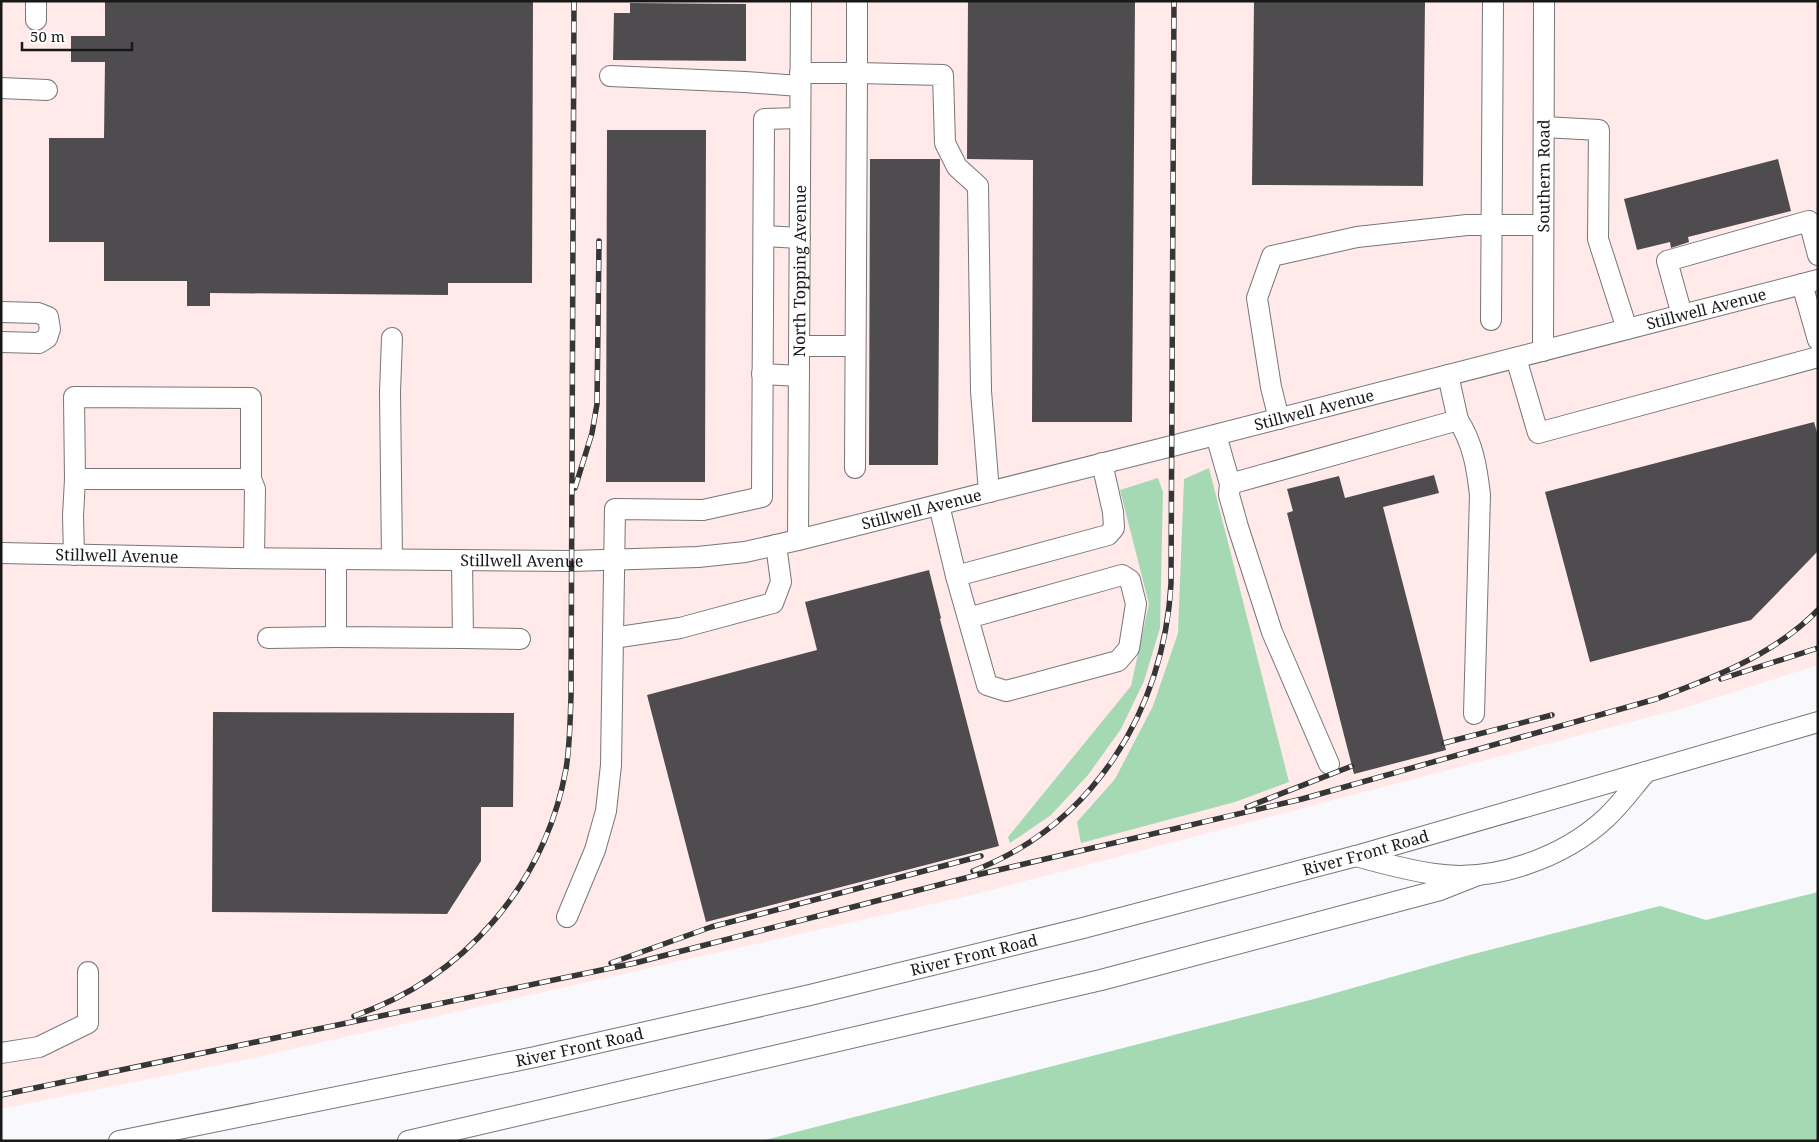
<svg xmlns="http://www.w3.org/2000/svg" width="1819" height="1142" viewBox="0 0 1819 1142" font-family="'Noto Serif',serif">
<rect width="100%" height="100%" fill="#f8f8fd"/>
<!-- industrial -->
<path fill="#ffe9e9" d="M1 1H1818V665L1684 708 972 895 248 1059 1 1109Z"/>
<!-- forest -->
<path fill="#a4d9b4" d="M1209 468 1289 782 1235 802 1081 843 1077 822 1115 779 1153 706 1178 633 1184 479Z
M1158 478 1163 492 1160 628 1144 681 1121 729 1088 775 1051 815 1010 843 1008 837 1131 686 1149 604 1120 490Z
M1818 892V1141H761L1314 999 1466 956 1660 906 1706 920Z"/>
<!-- building -->
<path fill="#4e4c4f" d="M105 1H533L532 283H448V295L210 293V306H187V281H104V242H49V138H104L105 62H71V36H105Z
M968 1H1135L1132 422H1032L1033 160 967 159Z
M1254 1H1425L1423 186 1252 185Z
M630 3 746 4V61L613 60 614 13H630Z
M607 130H706L705 482H606Z
M870 159H940L938 465H869Z
M1778 159 1791 211 1688 237 1689 242 1671 248 1670 242 1637 250 1624 199Z
M1814 422 1818 436V551L1751 620 1590 662 1545 492Z
M1434 475 1439 493 1383 507 1446 750 1354 774 1287 513 1293 511 1287 489 1339 476 1345 498Z
M929 570 941 618 940 619 999 846 706 922 647 695 817 650 805 602Z
M213 712 514 713 513 807H481V861L447 914 212 912Z"/>
<g fill="none" stroke-linecap="round" stroke-linejoin="round">
<defs>
<g id="minor">
<path d="M36 1V20"/>
<path d="M857 1V73L943 75 945 143 957 167 978 186 981 391 989 492"/>
<path d="M800 73H857L855 468"/>
<path d="M610 76 745 82 800 86"/>
<path d="M1 88 47 90"/>
<path d="M1544 127 1599 130 1598 239 1627 329"/>
<path d="M764 236 800 238"/>
<path d="M1802 284 1818 340"/>
<path d="M1 312 38 313 48 317 50 329 47 338 39 343 1 342"/>
<path d="M1682 315 1667 261 1809 221 1818 255"/>
<path d="M1491 320 1493 1"/>
<path d="M799 346H855"/>
<path id="s1" d="M1543 351 1544 1"/>
<path d="M1516 358 1538 433 1818 357"/>
<path d="M762 374 799 376"/>
<path d="M1279 419 1271 387 1257 298 1272 256 1357 237 1467 225H1543"/>
<path d="M1458 420C1473 443 1477 468 1480 495L1474 714"/>
<path d="M1216 435 1230 484 1458 420 1448 375"/>
<path d="M75 479 74 397 251 398V479"/>
<path d="M1230 484 1229 495 1238 527 1272 632 1329 764"/>
<path d="M939 505 956 576 1108 535 1114 528 1113 512 1102 463"/>
<path id="s2" d="M798 540 801 1"/>
<path id="s3" d="M1 553 235 558 571 561 698 557 745 552 798 540 1172 446 1818 280"/>
<path d="M74 555 73 516 75 479H251L255 489 254 558"/>
<path d="M336 559V637L463 638 462 560"/>
<path d="M392 559 390 392 392 338"/>
<path d="M956 576 987 685 1006 691 1118 661 1129 648 1136 604 1130 580 1122 575 968 618"/>
<path d="M268 638 336 637"/>
<path d="M463 638 520 639"/>
<path d="M613 638 680 628 773 603 781 582 776 545"/>
<path d="M1356 856C1381 863 1407 870 1434 874 1493 883 1563 858 1606 818 1621 804 1633 787 1646 772"/>
<path d="M567 917 595 850 606 811 611 765 615 509 703 510 762 497 764 119 800 118"/>
<path d="M1 1053 39 1047 88 1023V972"/>
<path id="s4" d="M119 1141 535 1057 810 995 1083 928 1356 856 1818 722"/>
<path d="M408 1141 1101 980 1440 890 1478 875"/>
</g>
</defs>
<!-- minor casing -->
<use href="#minor" stroke="#76777b" stroke-width="22"/>
<!-- minor -->
<use href="#minor" stroke="#fff" stroke-width="20"/>
<defs>
<path id="rail" d="M575 488 592 433 597 404 599 241
M1721 679 1818 648
M1444 743 1552 715
M1247 807 1352 766
M973 871C1093 825 1164 710 1171 584L1174 1
M611 963 711 927 981 856
M354 1016C464 978 545 884 566 769 570 745 570 721 571 697L574 1
M1 1095 635 963 981 874 1302 799 1656 699C1713 678 1774 655 1818 610"/>
</defs>
<!-- rail casing -->
<use href="#rail" stroke="#363637" stroke-width="5.5"/>
<!-- rail -->
<use href="#rail" stroke="#fff" stroke-width="4" stroke-dasharray="11" stroke-linecap="butt"/>
</g>
<g text-anchor="middle" stroke-width="5" stroke-linejoin="round" paint-order="stroke">
<!-- street labels -->
<g font-size="16" fill="#181819" stroke="#fff">
<text dy="6" stroke="none"><textPath href="#s1" startOffset="175">Southern Road</textPath></text>
<text dy="6" stroke="none"><textPath href="#s2" startOffset="269">North Topping Avenue</textPath></text>
<text dy="6" stroke="none"><textPath href="#s3" startOffset="1736">Stillwell Avenue</textPath></text>
<text dy="6" stroke="none"><textPath href="#s3" startOffset="1331">Stillwell Avenue</textPath></text>
<text dy="6" stroke="none"><textPath href="#s3" startOffset="926">Stillwell Avenue</textPath></text>
<text dy="6" stroke="none"><textPath href="#s3" startOffset="116">Stillwell Avenue</textPath></text>
<text dy="6" stroke="none"><textPath href="#s3" startOffset="521">Stillwell Avenue</textPath></text>
<text dy="6" stroke="none"><textPath href="#s4" startOffset="1280">River Front Road</textPath></text>
<text dy="6" stroke="none"><textPath href="#s4" startOffset="875">River Front Road</textPath></text>
<text dy="6" stroke="none"><textPath href="#s4" startOffset="470">River Front Road</textPath></text>
</g>
</g>
<!-- border -->
<rect width="1819" height="1142" fill="none" stroke="#181819" stroke-width="5"/>
<!-- scale -->
<path d="M22 42v8h110v-8" fill="none" stroke="#181819" stroke-width="2.5"/>
<text x="30" y="42" font-size="15" fill="#181819" stroke="#ffffff" stroke-width="4" paint-order="stroke">50 m</text>
</svg>
